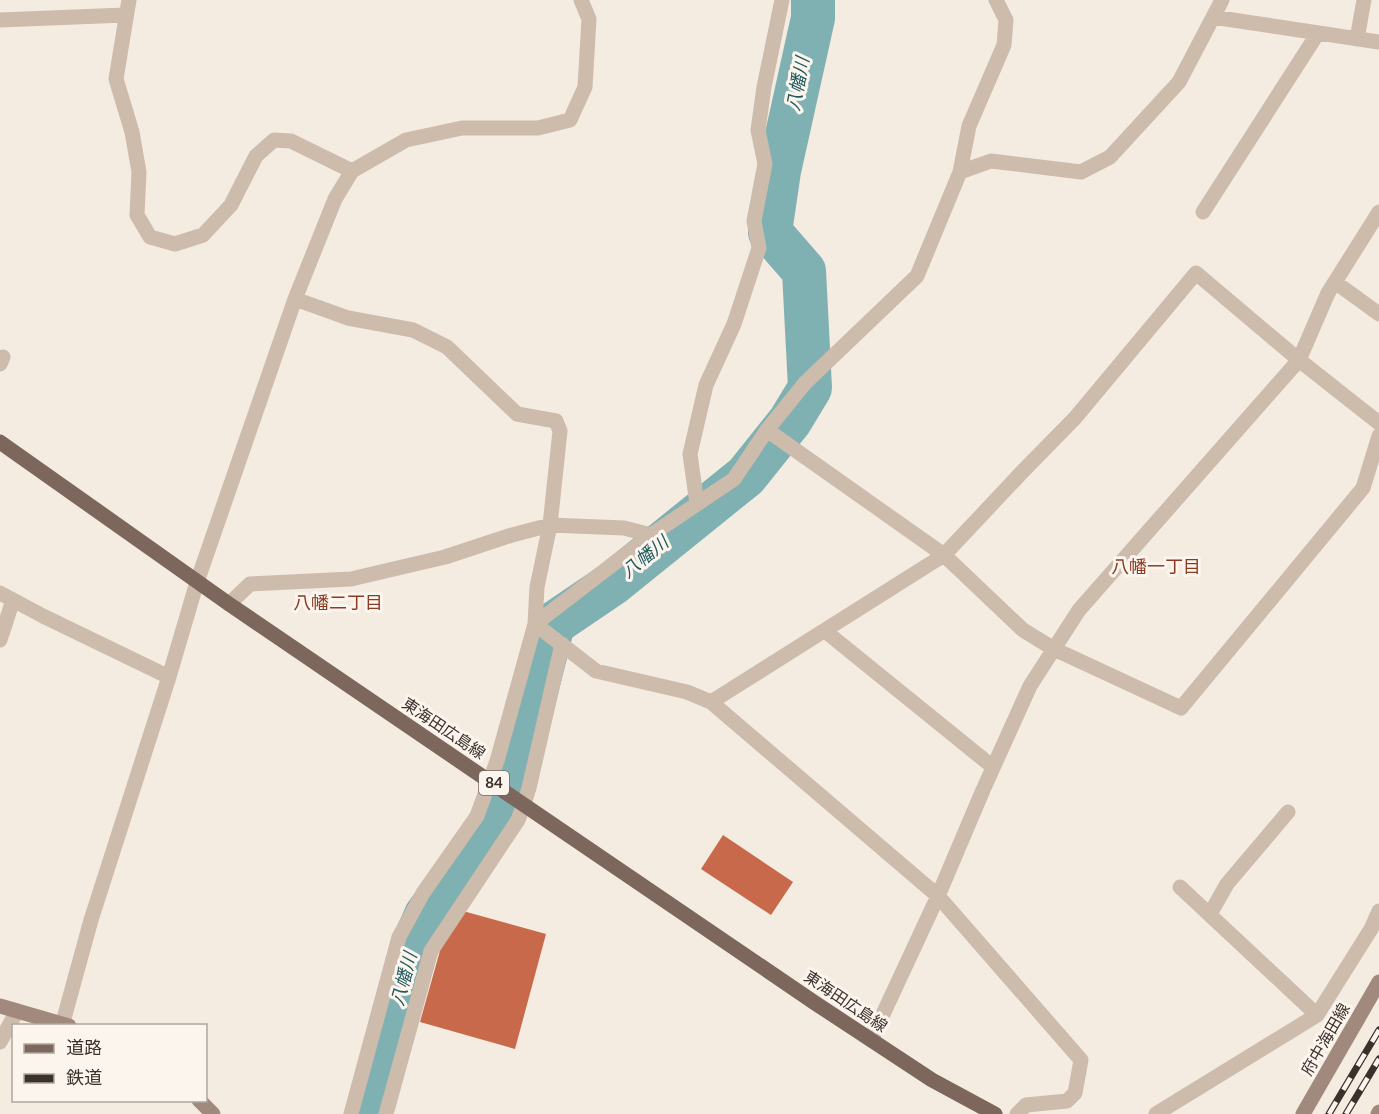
<svg xmlns="http://www.w3.org/2000/svg" width="1379" height="1114" viewBox="0 0 1379 1114" font-family="Lato,'Noto Sans JP',sans-serif">
<rect width="100%" height="100%" fill="#f4ebe1"/>
<g fill="none" stroke-linecap="round" stroke-linejoin="round">
<!-- river -->
<path stroke="#7fb0b2" stroke-width="44" d="M368 1114 413 945 426 915 492 825 503 804 529 719 553 624 612 584 746 476 790 421 810 388 804 271 770 232 779 171 813 18V0"/>
</g>
<!-- building -->
<path fill="#c8694b" d="M723 835 793 882 771 915 701 869Z
M452 908 546 934 515 1049 420 1022Z"/>
<g fill="none" stroke-linecap="round" stroke-linejoin="round">
<!-- pedestrian -->
<path stroke="#cdbbac" stroke-width="15" d="M386 1114 431 951 518 820 524 804"/>
<!-- minor -->
<path stroke="#cdbbac" stroke-width="15" d="M129 0 116 79 132 132 139 172 137 215 150 237 175 244 203 235 231 205 256 156 274 140 291 141 352 171
M1213 17 1379 42
M0 20 125 15
M1357 39 1364 0
M960 172 969 126 1004 45 1006 20 996 0
M1203 212 1318 33
M1335 282 1379 314
M295 299 348 318 413 330 447 347 517 414 556 421 560 431 550 525 537 587 535 624 596 671 687 692 711 702 938 896 1081 1060 1075 1093 1067 1101 1026 1105 1017 1114
M0 364 3 357
M767 430 944 555 1023 630 1054 649 1181 708 1363 488 1379 436
M697 504 690 454 706 385 734 324 759 248 754 221 765 164 758 130 764 87 782 0
M0 593 43 616 169 677
M229 604 250 584 351 579 445 557 512 535 550 525 624 528 651 535
M825 631 993 767
M0 640 13 600
M711 702 944 555 1023 471 1075 418 1196 273 1299 360 1379 423
M524 804 529 788 562 644
M1180 887 1317 1015
M1210 914 1227 884 1288 812
M63 1022 91 920 169 677 197 582 295 299 335 199 352 171 406 140 462 128H538L570 120 585 87 589 19 581 0
M871 1040 938 896 983 790 1030 686 1079 610 1299 360 1328 293 1379 212
M0 1042 17 1011
M351 1114 399 937 423 893 477 816 497 761 535 624 651 535 734 479 767 430 805 383 917 276 960 172 991 161 1081 172 1110 157 1179 82 1222 0
M1156 1114 1317 1015 1371 929 1379 911"/>
<!-- secondary -->
<path stroke="#a18a7d" stroke-width="15" d="M0 1006 69 1026
M199 1100 213 1114
M1303 1114 1379 982
M1378 1114 1379 1112"/>
<!-- primary -->
<path stroke="#7d675c" stroke-width="15" d="M0 442 229 604 815 1003 932 1080 995 1114"/>
<defs>
<path id="rail" d="M1329 1114 1379 1030
M1346 1114 1379 1059"/>
</defs>
<!-- rail casing -->
<use href="#rail" stroke="#3b302b" stroke-width="7"/>
<!-- rail -->
<use href="#rail" stroke="#fbf5ee" stroke-width="4.5" stroke-dasharray="14" stroke-linecap="butt"/>
</g>
<g text-anchor="middle" stroke-width="6" stroke-linejoin="round" paint-order="stroke">
<!-- shield labels -->
<rect fill="#fbf5ee" stroke="#756b66" stroke-width="1.5" x="479" y="771" width="30" height="24" rx="4.5"/>
<g font-size="15" font-weight="bold" fill="#3b302b">
<text x="494" y="788">84</text>
</g>
<!-- street labels -->
<g font-size="16" fill="#3b302b" stroke="#fbf5ee">
<text transform="translate(444 728) rotate(34)" y="6">東海田広島線</text>
<text transform="translate(846 1001) rotate(34)" y="6">東海田広島線</text>
<text transform="translate(1325 1039) rotate(-60)" y="6">府中海田線</text>
</g>
<!-- water labels -->
<g font-size="18" font-style="italic" fill="#1f5a5e" stroke="#fbf5ee">
<text transform="translate(798 84) rotate(-79)" y="6">八幡川</text>
<text transform="translate(645 557) rotate(-39)" y="6">八幡川</text>
<text transform="translate(404 979) rotate(-75)" y="6">八幡川</text>
</g>
<!-- neighbourhood labels -->
<g font-size="18" fill="#8c3b22" stroke="#fbf5ee">
<text x="1156" y="573">八幡一丁目</text>
<text x="338" y="609">八幡二丁目</text>
</g>
</g>
<!-- legend -->
<rect x="12" y="1024" width="195" height="78" fill="#fbf5ee" stroke="#aea6a0" stroke-width="1.5"/>
<rect x="24" y="1044" width="30" height="9" fill="#7d675c" stroke="#aea6a0" stroke-width="1.5"/>
<text x="66" y="1054" font-size="18" fill="#3b302b">道路</text>
<rect x="24" y="1074" width="30" height="9" fill="#3b302b" stroke="#aea6a0" stroke-width="1.5"/>
<text x="66" y="1084" font-size="18" fill="#3b302b">鉄道</text>
</svg>
